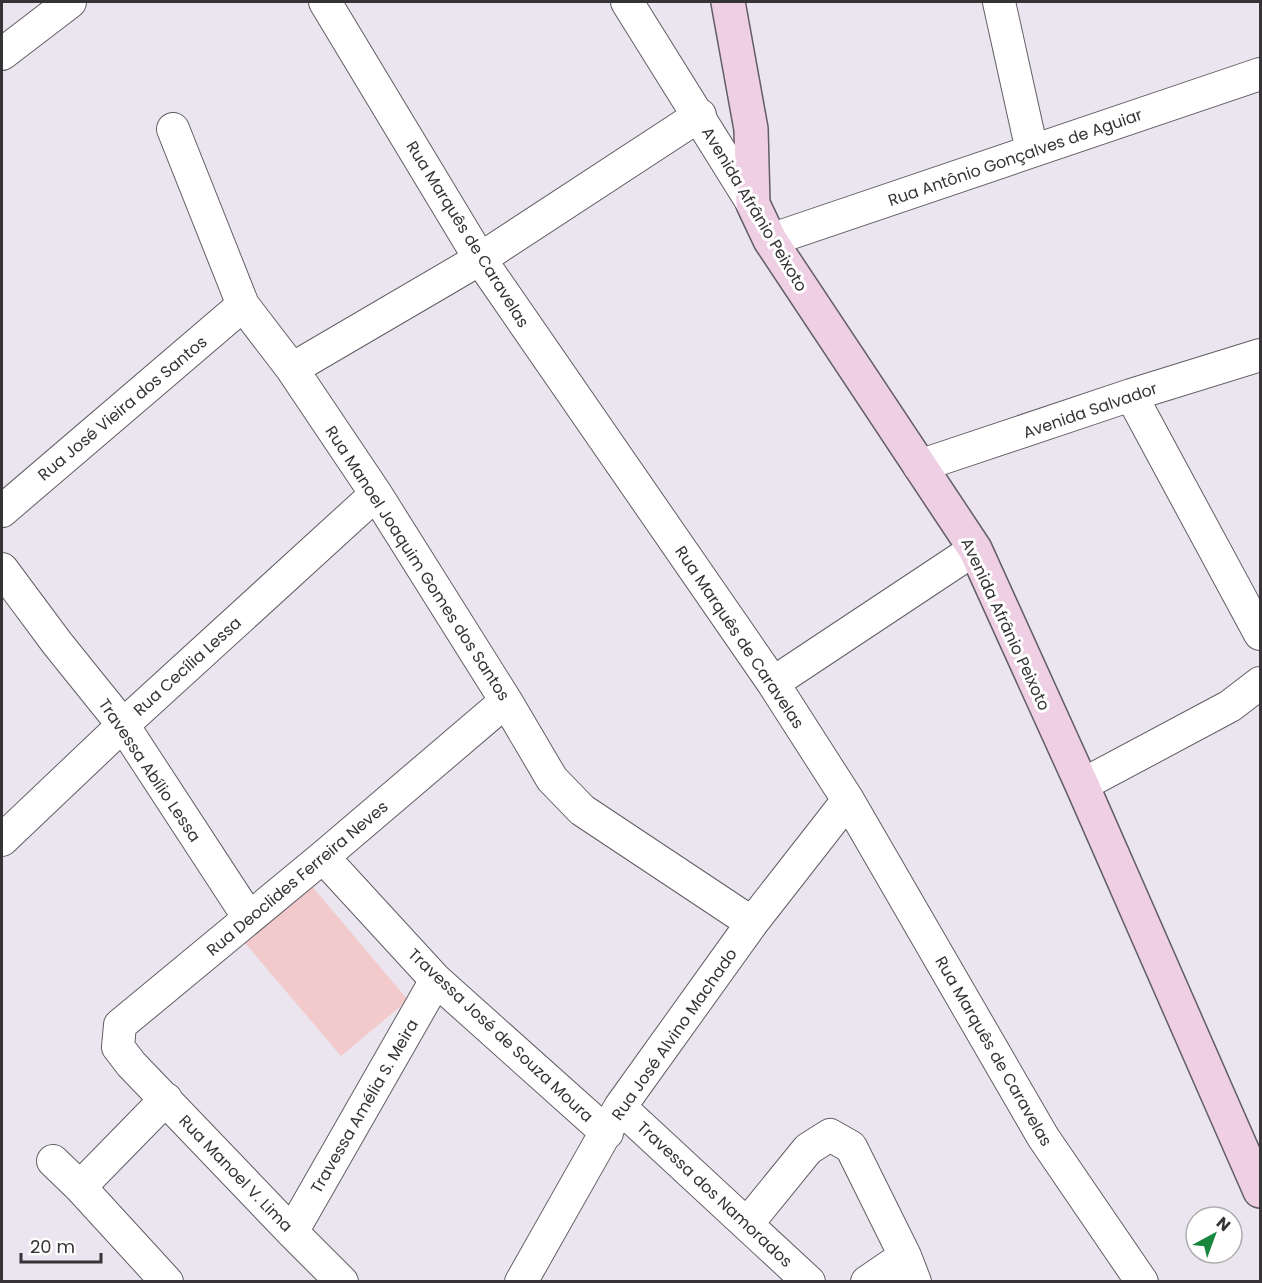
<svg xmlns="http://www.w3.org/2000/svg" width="1262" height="1283" viewBox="0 0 1262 1283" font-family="Poppins,sans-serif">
<rect width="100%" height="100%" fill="#eae5ee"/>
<!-- green -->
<path fill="#f3cacb" d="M311 885 408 1000 341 1056 244 942Z"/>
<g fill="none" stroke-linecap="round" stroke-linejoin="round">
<defs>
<path id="street" d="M325 2 480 259 773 683 848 800 1043 1137 1142 1282
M627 2 753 204
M999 2 1032 151
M2 54 70 2
M173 129 243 305 292 369 376 494 506 701 552 779 582 810 752 923
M770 240 1260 74
M292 369 480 259 700 115
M1131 395 1260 634
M919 466 1131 395 1260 355
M2 511 243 305
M2 569 57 643 123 725 249 918
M773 683 975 549
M1082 785 1230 706 1260 683
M2 840 123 725 376 494
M323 857 436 980 607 1133
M620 1107 809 1282
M53 1161 80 1187 167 1282
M80 1187 166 1099
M747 1224 808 1149 830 1135 851 1147 905 1256 915 1282
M292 1232 436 980
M342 1282 292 1232 131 1064 118 1047 120 1025 323 857 506 701
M521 1282 620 1107 752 923 848 800
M867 1282 905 1256"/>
<path id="secondary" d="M728 2 751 129 753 204 770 240 975 549 1082 785 1260 1191"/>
</defs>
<!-- street casing -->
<use href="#street" stroke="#625e65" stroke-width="34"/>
<!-- secondary casing -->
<use href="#secondary" stroke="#625e65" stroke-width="36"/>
<!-- street -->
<use href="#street" stroke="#fff" stroke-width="32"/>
<!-- secondary -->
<use href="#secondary" stroke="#eecfe3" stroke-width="33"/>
</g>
<g text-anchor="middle" stroke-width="6" stroke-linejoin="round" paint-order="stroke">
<!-- street labels -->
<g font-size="16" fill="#353336" stroke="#fff">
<text transform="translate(1015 157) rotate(-19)" y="6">Rua Antônio Gonçalves de Aguiar</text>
<text transform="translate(755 209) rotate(59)" y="6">Avenida Afrânio Peixoto</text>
<text transform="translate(468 234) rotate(58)" y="6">Rua Marquês de Caravelas</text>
<text transform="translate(122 408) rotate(-40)" y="6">Rua José Vieira dos Santos</text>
<text transform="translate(1090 410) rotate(-19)" y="6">Avenida Salvador</text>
<text transform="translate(418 563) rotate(57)" y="6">Rua Manoel Joaquim Gomes dos Santos</text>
<text transform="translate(1006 624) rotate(65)" y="6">Avenida Afrânio Peixoto</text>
<text transform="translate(740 637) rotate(56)" y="6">Rua Marquês de Caravelas</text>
<text transform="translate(187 666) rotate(-42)" y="6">Rua Cecília Lessa</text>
<text transform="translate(150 770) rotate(56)" y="6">Travessa Abílio Lessa</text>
<text transform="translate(297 878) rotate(-40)" y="6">Rua Deoclides Ferreira Neves</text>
<text transform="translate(674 1034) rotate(-55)" y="6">Rua José Alvino Machado</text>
<text transform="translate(501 1035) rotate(43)" y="6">Travessa José de Souza Moura</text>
<text transform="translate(994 1051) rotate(60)" y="6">Rua Marquês de Caravelas</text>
<text transform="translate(364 1106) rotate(-60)" y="6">Travessa Amélia S. Meira</text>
<text transform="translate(236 1173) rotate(46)" y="6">Rua Manoel V. Lima</text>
<text transform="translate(715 1194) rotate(43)" y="6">Travessa dos Namorados</text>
</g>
</g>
<!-- border -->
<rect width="1262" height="1283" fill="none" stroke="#353336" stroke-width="6"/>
<!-- north arrow -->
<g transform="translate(1214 1235) rotate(41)"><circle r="28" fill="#ffffff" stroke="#aeadaf" stroke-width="1.5"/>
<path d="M0-4.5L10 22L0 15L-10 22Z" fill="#18863d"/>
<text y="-9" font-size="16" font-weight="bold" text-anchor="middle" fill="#353336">N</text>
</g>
<!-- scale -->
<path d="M21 1253v9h80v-9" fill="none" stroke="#353336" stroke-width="3"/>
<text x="30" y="1253" font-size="18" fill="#353336" stroke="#ffffff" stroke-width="4.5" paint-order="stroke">20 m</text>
</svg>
